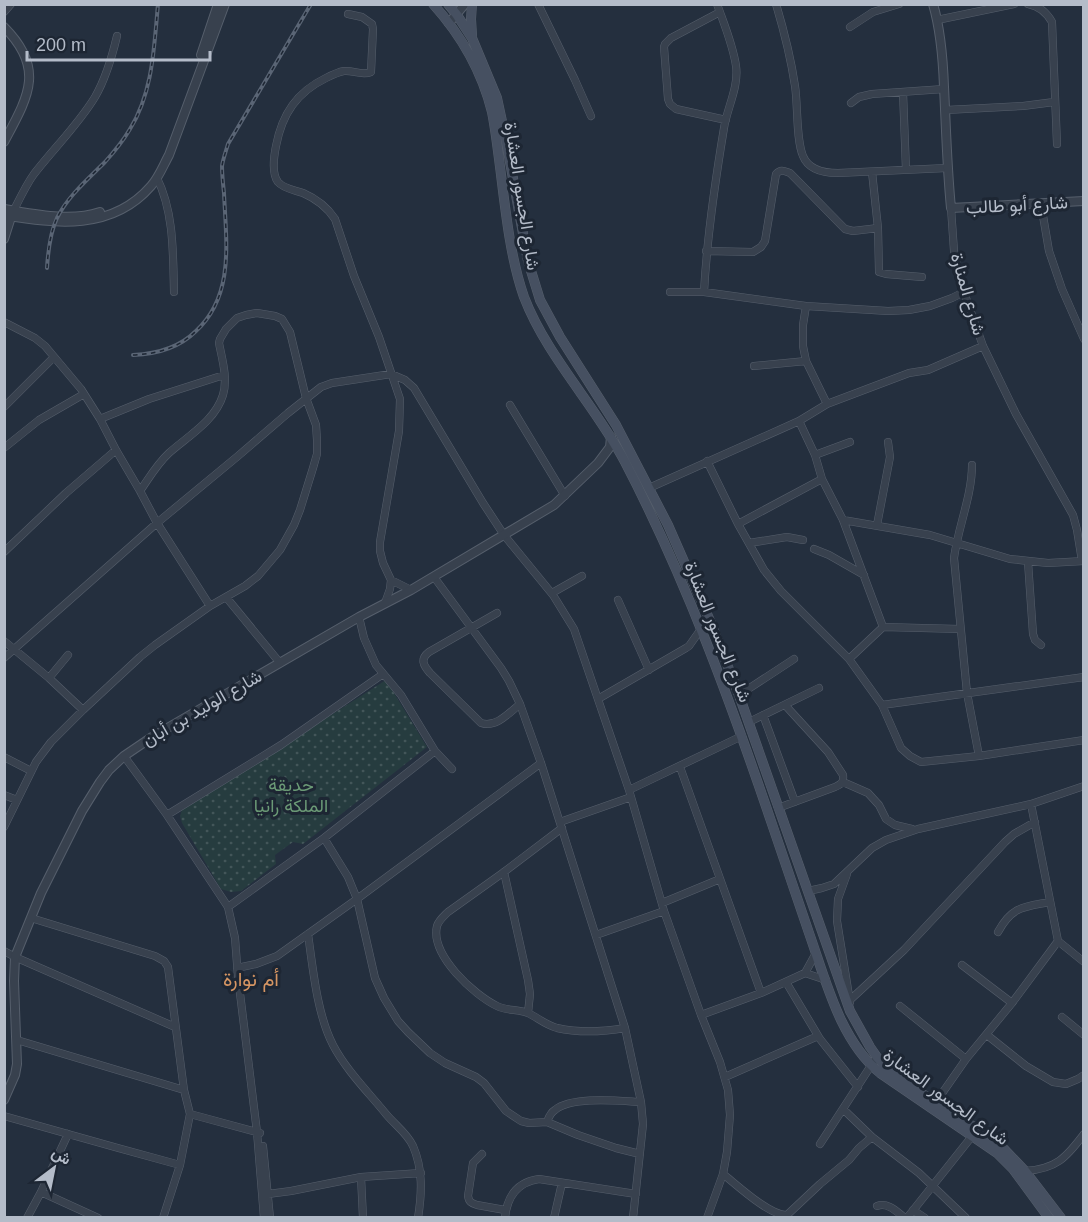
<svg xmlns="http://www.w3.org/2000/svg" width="1088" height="1222" viewBox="0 0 1088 1222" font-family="Arial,Vazirmatn,sans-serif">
<defs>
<pattern id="park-dots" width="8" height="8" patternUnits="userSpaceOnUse" patternTransform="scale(1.5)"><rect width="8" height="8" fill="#263c3f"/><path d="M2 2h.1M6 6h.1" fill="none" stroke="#435659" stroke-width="1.8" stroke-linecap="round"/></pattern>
</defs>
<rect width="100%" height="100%" fill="#242f3e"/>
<!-- park -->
<path fill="url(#park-dots)" d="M386 680 427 747 303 844 293 842 275 855 276 864 241 891 231 892 221 889 182 823 180 816 182 810Z"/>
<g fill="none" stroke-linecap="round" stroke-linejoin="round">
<defs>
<path id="minor" d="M538 4 575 80 591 116
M776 4C784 31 791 59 795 86 798 105 796 140 803 156 809 171 825 173 838 173L947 168
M1028 4C1039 6 1047 13 1052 22L1057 144
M4 12 11 4
M720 12 671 38 665 44 664 47 668 99 670 104 676 109 726 120
M348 14 362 17 372 24 373 29 371 72C362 76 353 70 344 71 338 72 332 75 326 78 297 92 282 114 276 146 274 156 271 173 278 182 284 189 295 190 303 193 317 199 327 207 335 219L354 276 379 337 400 399 399 431 380 542V551L383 563 391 580 390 589 385 603
M937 20 1014 4
M850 27 873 12 899 4
M903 92 906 170
M851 103 859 97 872 94 944 89
M946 110 1023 106 1054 102
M157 178C174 212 173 254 174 292
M1041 204 1049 251 1062 289 1084 339
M951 208 954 251 960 281 983 346 1016 414 1073 515 1077 530 1082 561
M14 210C20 198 26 185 34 174 54 148 78 125 95 97 106 78 112 57 117 36
M878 228 879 272 886 274 922 277
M706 251 753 252 761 247 765 241 776 174C781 169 784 171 790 173L845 229 853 231 878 228 872 172
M670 292H704L806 306 888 311 909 310 930 306 952 298 964 292
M704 292C707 237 715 182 724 128 727 108 739 87 736 66 733 45 724 24 717 4
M806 306 803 325V346L806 361 827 404
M4 322 35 338 45 346 81 389 100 419 116 450 140 491 157 523 210 606
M754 366 806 361
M510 405 565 496
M4 407 54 357
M100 419 149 399 224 375
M799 421 815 455 822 479 843 520 883 627
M4 448 39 420 84 394
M815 455 850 442
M707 461 738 524 764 570 781 591 849 659 882 705 901 748 910 756 921 762 979 756 1084 740
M972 465C972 496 958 527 954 558L967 693 979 756
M649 488 799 421 827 404 909 373 928 370 983 346
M843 520 930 535 1010 559 1048 563 1084 561
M738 524 822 479
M877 525 890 457 888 442
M749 543 787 537 803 540
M814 549 829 555 864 575
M4 552 66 493 116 450
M1028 562 1033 634 1035 640 1041 645
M434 577 501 668 509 681 520 704 541 763 625 1028 641 1102 643 1124 633 1218
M391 580 411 590
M552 593 582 576
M226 597 280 663
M618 600 649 670
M497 613 429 652C420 659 423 665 430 673L481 723C496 728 509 713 520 704
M359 617 364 638 376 665 401 695 435 751 452 769
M4 641 49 678 83 710
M4 658 157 523 238 456 288 413 321 387 332 383 391 374 405 380 414 388 483 503 504 535 553 595 574 629 629 790 664 911 701 1015 720 1062 728 1090 730 1115 727 1152 723 1174 707 1218
M849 659 883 627 960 629
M49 678 68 655
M739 695 794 659
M598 699 686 648 689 646 701 629
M882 705 1084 677
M763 715 795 802
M749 722 819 688
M124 756 167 815 228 907 235 938 238 977 257 1132 264 1218
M4 757 31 771
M680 767 761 993
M843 782 868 793 879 805 886 819 895 825 912 829
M629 790 742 736
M4 795 17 800
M1031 804 1058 941 1084 962
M778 808 835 787C841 784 844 783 843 775L828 752 785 705
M167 815 281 745 383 674
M560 822 631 797
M4 827 36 762 51 742 83 710 140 657 155 645 210 606 245 586 258 576 280 550 294 525 300 510 313 468 317 454V440L316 425 306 398 290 332 282 319 275 316 257 313 246 315 237 318 226 329 220 339 219 343C222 359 228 378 223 395 215 421 188 436 169 453 157 464 149 478 140 491
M562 828 504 872 448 912C444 916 439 920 437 926 430 955 474 995 497 1006 507 1011 518 1009 528 1013 538 1018 546 1025 557 1028 579 1033 602 1032 625 1028
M324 838 348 877 357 899 375 978 384 998 398 1021 408 1032 430 1053 445 1063 476 1077 484 1083 506 1111 521 1121 529 1123 547 1122 578 1135 616 1148 640 1154
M504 872 528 980 530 994 528 1013
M847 874 838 899 837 921 850 1002
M808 891 822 888 834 884 872 848 886 840 918 829 1031 804 1084 786
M662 903 720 879
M228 907 324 838 435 751
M31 918 155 956 164 961 168 967 184 1090 190 1114 180 1165 163 1218
M998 932C1012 906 1024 907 1050 902
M308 934C313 969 317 1014 333 1045 346 1070 369 1093 386 1114 395 1125 407 1133 413 1146 423 1169 422 1193 418 1218
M596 935 664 911
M4 951 15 957 175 1027
M962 965 1012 1003
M237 968 256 964 277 956 357 899 541 763
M805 973 826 980
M786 982 820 1039 858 1087
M850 1000 904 950 1005 842 1014 834 1035 822
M900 1006 966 1059
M701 1015 761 993 805 973 816 953
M1062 1017 1084 1035
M987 1035 1026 1066 1053 1082 1066 1084 1078 1079 1084 1075
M17 1040 184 1090
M725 1077 818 1036
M936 1102 966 1059 1012 1003 1058 941
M843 1109 872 1137 919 1173 966 1218
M190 1114 260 1133
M4 1116 118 1148 180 1165
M547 1122C549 1117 550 1113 555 1110 572 1096 619 1101 641 1102
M820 1144 874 1061
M263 1146 270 1218
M482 1154 473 1163 468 1196C469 1202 471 1203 477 1205L505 1210
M1025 1171C1056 1169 1066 1158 1084 1134
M723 1174C737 1185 770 1216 787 1215L820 1184 849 1160 859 1148 872 1137
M361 1177 363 1218
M41 1192 98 1218
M268 1194 291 1191 361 1177 421 1173
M877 1206C888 1202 897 1212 905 1218
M913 1210 925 1218
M27 1218 41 1192 68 1134
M505 1218C507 1196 518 1182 539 1179L636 1194
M554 1218 562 1183
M907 1218 973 1135"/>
<path id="tertiary" d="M933 4C941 31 943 59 944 87 946 127 947 167 951 208L1084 201
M449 23 465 4
M4 27C46 69 28 97 4 142
M201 55 218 4
M4 209C35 214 70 222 100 212
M4 215C56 224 112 231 151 186 159 177 163 166 169 155L225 4
M4 239 12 214
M4 1100 15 1075 17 1064 14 981 15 957 41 893 82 811 100 782 109 770 124 756 152 737 359 617 411 590 554 505 598 463 610 447 611 437"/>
<path id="secondary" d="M433 4C461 35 482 72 492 112 495 127 497 143 499 159 505 204 509 254 524 297 547 357 596 406 625 462 686 579 731 703 773 827 785 863 797 898 809 933 826 981 840 1040 880 1073L997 1153 1013 1169 1049 1218
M448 4 457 15 472 38 497 98 506 140 528 261 540 300 560 337 616 425 668 525 711 623 739 695 850 1011 870 1047 877 1057 886 1067 910 1086 974 1127 1004 1149 1025 1171 1061 1218
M472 4 471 19 472 35"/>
</defs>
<!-- minor casing -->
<use href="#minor" stroke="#565f6c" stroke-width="8"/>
<!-- tertiary casing -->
<use href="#tertiary" stroke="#565f6c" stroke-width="10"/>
<!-- secondary casing -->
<use href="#secondary" stroke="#565f6c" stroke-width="10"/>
<!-- minor -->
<use href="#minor" stroke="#38414e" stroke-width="7"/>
<!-- tertiary -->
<use href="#tertiary" stroke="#38414e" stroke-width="8"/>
<!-- secondary -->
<use href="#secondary" stroke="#465061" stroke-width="9"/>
<defs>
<path id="rail" d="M47 268C48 252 50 233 57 218 68 196 88 179 105 162 114 152 123 141 130 129 153 92 154 47 158 4
M133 355C157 354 179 348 196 331 235 295 226 241 224 193 223 184 222 175 222 166 223 159 226 151 228 144L311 4"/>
</defs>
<!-- rail casing -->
<use href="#rail" stroke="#5a6575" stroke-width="4"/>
<!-- rail -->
<use href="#rail" stroke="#1d2633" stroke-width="1.5" stroke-dasharray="4.5" stroke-linecap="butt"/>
</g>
<g text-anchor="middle" stroke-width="6" stroke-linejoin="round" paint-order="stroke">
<!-- street labels -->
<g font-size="18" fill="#b4bcc9" stroke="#1d2633">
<text transform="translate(522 196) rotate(81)" y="6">شارع الجسور العشارة</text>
<text transform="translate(1017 205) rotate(-3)" y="6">شارع أبو طالب</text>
<text transform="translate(968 294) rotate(74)" y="6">شارع المنارة</text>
<text transform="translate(718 632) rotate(68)" y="6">شارع الجسور العشارة</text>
<text transform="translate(202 708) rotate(-30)" y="6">شارع الوليد بن أبان</text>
<text transform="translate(946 1097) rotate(36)" y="6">شارع الجسور العشارة</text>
</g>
<!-- park labels -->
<g font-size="18" fill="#6b9a76" stroke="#1d2633">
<text x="291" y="791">حديقة<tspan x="291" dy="21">الملكة رانيا</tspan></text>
</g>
<!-- neighbourhood labels -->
<g font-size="20" fill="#d59563" stroke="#1d2633">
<text x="251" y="986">أم نوارة</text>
</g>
</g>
<!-- border -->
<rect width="1088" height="1222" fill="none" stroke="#b4bcc9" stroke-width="12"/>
<!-- north arrow -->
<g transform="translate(54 1168) rotate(32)" stroke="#1d2633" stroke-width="4.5" paint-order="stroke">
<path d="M0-4.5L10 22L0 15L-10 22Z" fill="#b4bcc9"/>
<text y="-9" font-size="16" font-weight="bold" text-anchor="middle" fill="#b4bcc9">ش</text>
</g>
<!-- scale -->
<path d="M27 51v9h183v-9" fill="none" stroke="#b4bcc9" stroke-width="3"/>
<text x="36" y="51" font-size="18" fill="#b4bcc9" stroke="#1d2633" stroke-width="4.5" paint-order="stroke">200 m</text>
</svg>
